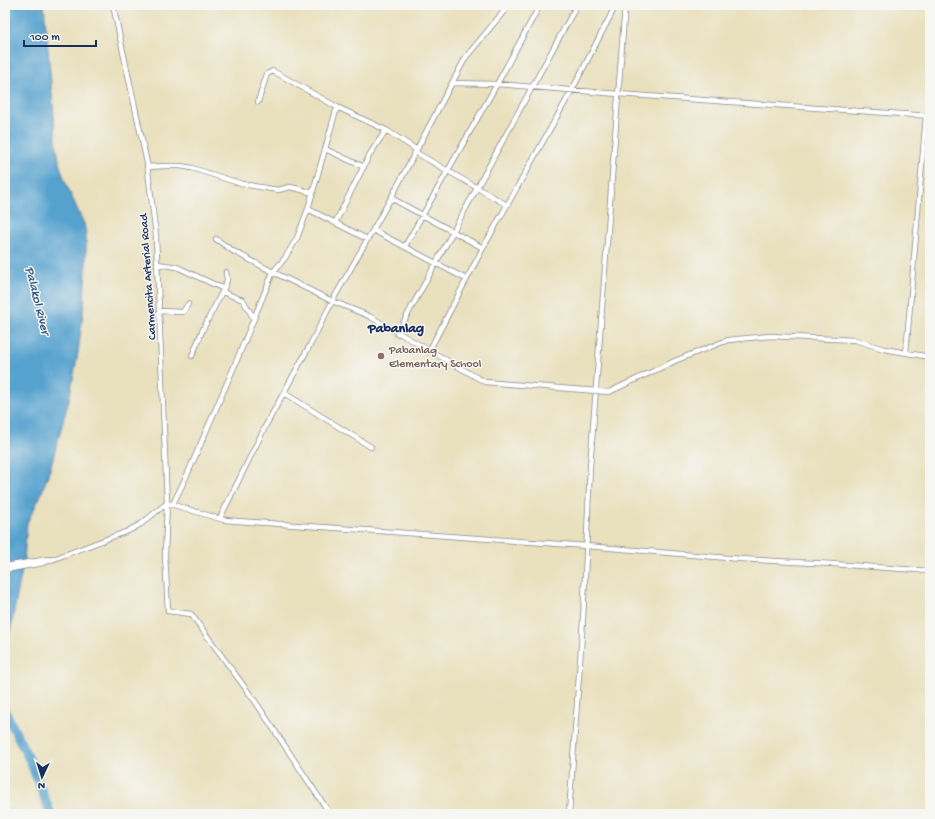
<svg xmlns="http://www.w3.org/2000/svg" width="935" height="819" viewBox="0 0 935 819" font-family="'Gochi Hand',sans-serif">
<rect width="100%" height="100%" fill="#f6f6f2"/>
<filter id="ink" filterUnits="userSpaceOnUse"><feTurbulence type="fractalNoise" baseFrequency=".025" numOctaves="2"/><feDisplacementMap in="SourceGraphic" scale="8" xChannelSelector="R" yChannelSelector="G"/><feConvolveMatrix kernelMatrix="1 2 1 2 8 2 1 2 1" color-interpolation-filters="sRGB"/></filter>
<filter id="wash" filterUnits="userSpaceOnUse"><feTurbulence type="fractalNoise" baseFrequency=".012" numOctaves="4" result="noise"/><feDisplacementMap in="SourceGraphic" scale="16" xChannelSelector="R" yChannelSelector="G"/><feGaussianBlur stdDeviation="0.9" result="paint"/><feColorMatrix in="noise" values="0 0 0 0 0 0 0 0 0 0 0 0 0 0 0 0 0 1.4 0 .05"/><feComposite in="paint" operator="in"/></filter>
<g filter="url(#wash)">
<rect width="100%" height="100%" fill="#e9e0bd"/>
<!-- water -->
<path fill="#57a2cf" stroke="#396896" d="M5 5H44L57 149 60 166 66 184 84 224 86 233V266L84 304 78 353 69 400 50 469 40 497 27 523 24 560 10 632 5 637Z"/>
<g fill="none" stroke-linecap="round" stroke-linejoin="round">
<!-- river -->
<path stroke="#57a2cf" stroke-width="9" d="M5 711 30 761 51 814"/>
</g>
</g>
<g filter="url(#ink)">
<g fill="none" stroke-linecap="round" stroke-linejoin="round">
<defs>
<path id="street" d="M113 5 147 163 156 236 167 503 165 555 168 611 191 614 257 704 330 814
M452 83 497 84 618 94 930 116
M258 102 267 74 273 71 337 107 386 130 417 150
M325 149 364 167
M415 152 507 205
M147 167 165 166H180L192 168 242 184 278 190 290 187 295 188 313 193
M391 198 483 248
M308 209 367 239
M335 223 370 154 386 130
M373 230 466 279
M216 239 233 251 273 272 332 301 369 316 485 382 609 392 677 360 728 340 770 336 855 340 884 349 930 357
M405 246 497 84 540 5
M158 264 177 267 224 289
M223 291 227 280 226 272
M160 311 183 312 188 304
M397 334 577 5
M429 351 483 248 572 90 616 5
M906 353 926 116
M192 356 203 329 222 292 243 300 254 319
M284 393 371 447
M167 503 224 520 587 546 740 559 833 564 930 571
M173 504 188 473 234 367 273 272 285 258 297 238 308 209 337 107
M220 518 266 425 310 345 334 298 391 198 452 83 466 57 509 5
M5 566 49 559
M5 570 43 563 128 531 141 524 167 503
M569 814 583 620 590 467 625 5"/>
</defs>
<!-- street casing -->
<use href="#street" stroke="#82888e" stroke-width="6"/>
<!-- street -->
<use href="#street" stroke="#fff" stroke-width="4.5"/>
</g>
</g>
<!-- markers -->
<circle fill="#8d6e63" stroke="#f6f6f2" stroke-width="1.5" cx="381" cy="356" r="4"/>
<g text-anchor="middle" stroke-width="3" stroke-linejoin="round" paint-order="stroke">
<!-- street labels -->
<g font-size="12" fill="#1b2f5e" stroke="#f6f6f2">
<text transform="translate(147 277) rotate(-94)" y="4">Carmencita Arterial Road</text>
</g>
<!-- education labels -->
<g font-size="12" fill="#785e54" stroke="#f6f6f2" text-anchor="start">
<text x="389" y="353">Pabanlag<tspan x="389" dy="14">Elementary School</tspan></text>
</g>
<!-- water labels -->
<g font-size="13" font-style="italic" fill="#305786" stroke="#f6f6f2">
<text transform="translate(39 300) rotate(76)" y="5">Palakol River</text>
</g>
<!-- quarter labels -->
<g font-size="14" font-weight="bold" fill="#1b2f5e" stroke="#f6f6f2">
<text x="396" y="332">Pabanlag</text>
</g>
</g>
<!-- margin -->
<rect width="935" height="819" fill="none" stroke="#f6f6f2" stroke-width="20"/>
<!-- north arrow -->
<g transform="translate(42 777) rotate(184)" stroke="#f6f6f2" stroke-width="3" paint-order="stroke">
<path d="M0-3L7 15L0 10L-7 15Z" fill="#1b2f5e"/>
<text y="-6" font-size="11" font-weight="bold" text-anchor="middle" fill="#1b2f5e">N</text>
</g>
<!-- scale -->
<path d="M24 40v6h72v-6" fill="none" stroke="#1b2f5e" stroke-width="2"/>
<text x="30" y="40" font-size="12" fill="#1b2f5e" stroke="#f6f6f2" stroke-width="3" paint-order="stroke">100 m</text>
</svg>
